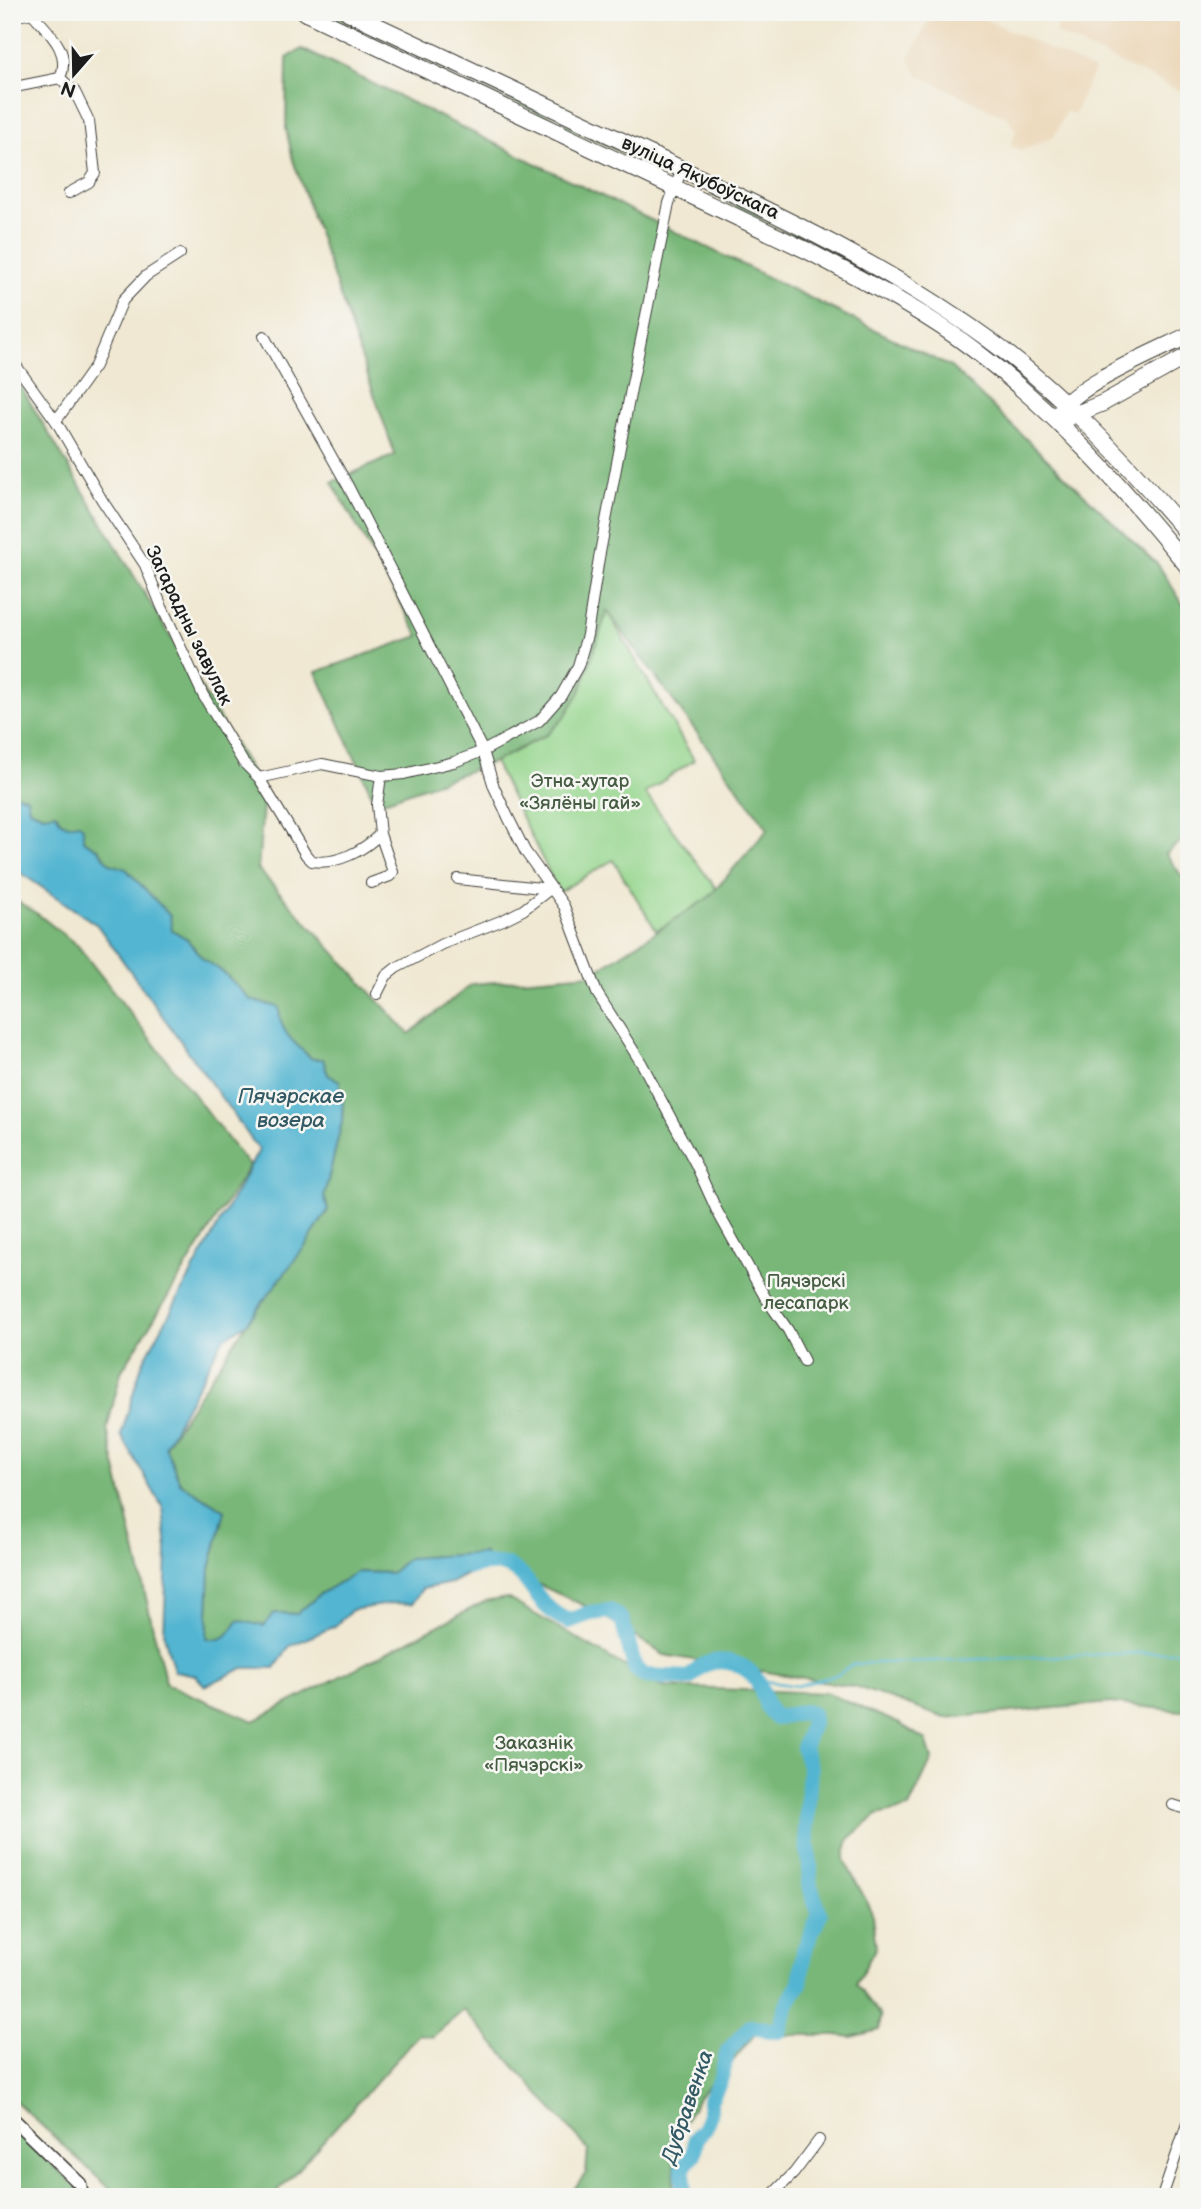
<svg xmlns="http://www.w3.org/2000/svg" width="1201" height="2209" viewBox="0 0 1201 2209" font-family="'Balsamiq Sans',sans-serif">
<rect width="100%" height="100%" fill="#f6f6f2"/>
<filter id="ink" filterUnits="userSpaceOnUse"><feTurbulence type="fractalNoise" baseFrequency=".0143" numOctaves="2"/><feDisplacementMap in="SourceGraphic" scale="14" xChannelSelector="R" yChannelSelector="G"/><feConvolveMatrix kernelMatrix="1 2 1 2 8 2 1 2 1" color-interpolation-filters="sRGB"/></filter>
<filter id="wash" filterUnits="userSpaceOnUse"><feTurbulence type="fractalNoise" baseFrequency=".00686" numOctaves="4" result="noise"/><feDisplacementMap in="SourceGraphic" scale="28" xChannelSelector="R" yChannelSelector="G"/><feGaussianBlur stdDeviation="1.57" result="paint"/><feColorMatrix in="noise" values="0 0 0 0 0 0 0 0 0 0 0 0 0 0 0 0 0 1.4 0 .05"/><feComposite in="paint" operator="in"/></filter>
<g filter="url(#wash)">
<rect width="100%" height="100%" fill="#f0e8d2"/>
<!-- built -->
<path fill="#ecd8ba" d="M933 12H969L1094 70 1074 114 1066 111 1054 137 1021 150 1010 146 1016 131 1008 118 918 75 909 59Z
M1065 12H1189V95L1055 33Z"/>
<!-- green -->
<path fill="#95d68d" stroke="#587954" stroke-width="2" d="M324 12H331L660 168 658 170Z
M715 193C832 248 942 308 1041 392L1040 393C936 308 834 253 714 196Z
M607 611 694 760 645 793 724 899 656 930 613 860 559 892 494 762 548 734 580 692Z"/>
<!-- forest -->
<path fill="#78b778" stroke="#4a6a4a" stroke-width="2" d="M302 49 951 367 1159 566 1189 614V834L1166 854 1189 886V1712L1111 1703 945 1718 857 1687 664 1655 594 1610 489 1562 484 1553 391 1573 357 1572 320 1594 297 1614 274 1613 265 1627 218 1641 207 1638 210 1568 225 1511 180 1483 165 1446 247 1323 306 1245 328 1210 324 1196 342 1122 343 1097 328 1075 323 1059H312C294 1043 279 1032 279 1007L251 1000 223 972 202 958 187 939 172 930 126 869 110 864 98 849 83 840 68 825 60 822 56 814 43 815 29 809 26 797 12 794V372L264 793 258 869 409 1034 472 984 591 974 709 897 768 829 607 611 580 692 564 718 548 734 494 762 376 804 316 672 419 636 332 482 395 455 293 160 286 129 287 58Z
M12 898 39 915 78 946 249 1166 121 1372 107 1429 166 1684 254 1721 484 1602 507 1598 661 1687 827 1693 900 1724 926 1740 932 1759 909 1808 877 1815 849 1839 844 1860 871 1909 876 1947 856 1984 881 2016 879 2030 851 2037 836 2035H754L732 2062 699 2096 677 2135 673 2197H568L586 2173 588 2149 464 2010 432 2037 419 2034 273 2197H119L12 2098Z
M12 2127 78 2188 75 2197H12Z"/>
<!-- water -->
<path fill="#52b5d1" stroke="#376876" stroke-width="2" d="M12 794 27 797 29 809 43 815 56 813 61 822 68 825 78 823 83 827V840L98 849 110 864 126 869 170 916 172 930 187 939 202 958 223 972 251 1000 279 1007C279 1032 294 1043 312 1059H323L328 1075 340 1081 339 1093 343 1097 342 1122 324 1196 328 1210 306 1245 247 1323 223 1339 165 1446 180 1483 225 1511 210 1568 207 1638C226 1643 228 1634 238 1620L264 1626 274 1613 297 1614 320 1594 357 1572 391 1573 408 1558 484 1553 489 1562 451 1583 422 1589 412 1604 394 1603 352 1610 335 1626 290 1646 275 1668H243L205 1686 195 1675 174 1671 164 1635 167 1550 163 1508 121 1435 142 1364 259 1150 97 925 12 867Z"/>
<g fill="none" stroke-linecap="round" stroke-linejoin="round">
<!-- stream -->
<path stroke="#52b5d1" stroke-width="2.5" d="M757 1680 797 1686 839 1674 853 1664 1189 1651"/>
<!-- river -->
<path stroke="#52b5d1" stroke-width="16" d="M470 1567C535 1550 523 1604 569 1621L590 1613 610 1611 622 1620 635 1668 645 1676 689 1678C694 1674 700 1666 706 1664 723 1657 746 1664 756 1679 765 1693 763 1706 776 1718L804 1712 812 1714V1723L803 1748 810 1769 806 1830 810 1868 809 1884 820 1914 804 1950 800 1983 787 2005 779 2031 750 2027 728 2051 720 2081 710 2100V2110L705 2128 696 2138 694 2154 683 2167 684 2197"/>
</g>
</g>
<g filter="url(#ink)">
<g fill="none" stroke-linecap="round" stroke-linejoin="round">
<defs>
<path id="minor" d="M60 78 75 92 89 121 95 173 89 182 69 193
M12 89 20 86 60 78C72 51 48 32 32 13L13 17
M264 336 348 486 483 751 494 787 508 817 525 851 564 906 597 993 642 1064 696 1165 717 1211 765 1297 788 1330 804 1361
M12 360 56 421 102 500 145 565 162 607 203 695 243 762 259 778 306 855 312 861C337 865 363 851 380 834
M56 421 95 366 123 300 146 276 180 254
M259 778 322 764 381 776 404 774 454 762 483 751 539 721 561 696 578 666 587 635 599 558 631 389 669 203 682 169
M458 879 550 889
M371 883 390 876 393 872 380 834 377 805 381 776
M377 994 386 976 396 968 442 944 503 920 523 910 550 889
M1173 1805 1189 1810
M770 2197 794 2173 819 2140
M1162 2197 1189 2118"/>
<path id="tertiary" d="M12 2118 80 2184 82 2197"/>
<path id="primary" d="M304 12 808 251C864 281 922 310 973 349 1055 411 1124 488 1189 568
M348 12C455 63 562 113 669 163 781 216 887 266 988 339 1064 394 1128 464 1189 535
M1061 411C1075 385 1159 350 1189 335
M1069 417 1103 403 1189 355"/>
</defs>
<!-- minor casing -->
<use href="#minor" stroke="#3c3b37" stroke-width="12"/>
<!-- tertiary casing -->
<use href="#tertiary" stroke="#3c3b37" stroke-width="15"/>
<!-- primary casing -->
<use href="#primary" stroke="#3c3b37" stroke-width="18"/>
<!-- minor -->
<use href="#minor" stroke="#fff" stroke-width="10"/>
<!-- tertiary -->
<use href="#tertiary" stroke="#fff" stroke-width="12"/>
<!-- primary -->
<use href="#primary" stroke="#fff" stroke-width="16"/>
</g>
</g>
<g text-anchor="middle" stroke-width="5" stroke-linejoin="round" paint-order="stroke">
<!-- street labels -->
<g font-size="19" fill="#1c1c1c" stroke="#f6f6f2">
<text transform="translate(701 177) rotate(25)" y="7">вуліца Якубоўскага</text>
<text transform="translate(190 625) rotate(64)" y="7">Загарадны завулак</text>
</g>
<!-- park labels -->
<g font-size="19" fill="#465d44" stroke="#f6f6f2">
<text x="580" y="787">Этна-хутар<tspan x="580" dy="22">«Зялёны гай»</tspan></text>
<text x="806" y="1287">Пячэрскі<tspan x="806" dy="22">лесапарк</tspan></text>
<text x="534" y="1749">Заказнік<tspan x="534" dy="22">«Пячэрскі»</tspan></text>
</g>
<!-- water labels -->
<g font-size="21" font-style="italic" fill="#325964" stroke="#f6f6f2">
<text x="291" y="1103">Пячэрскае<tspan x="291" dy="24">возера</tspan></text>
<text transform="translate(687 2107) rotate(-71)" y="7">Дубравенка</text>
</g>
</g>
<!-- margin -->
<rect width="1201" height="2209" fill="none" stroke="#f6f6f2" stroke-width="42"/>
<!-- north arrow -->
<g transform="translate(74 74) rotate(200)" stroke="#f6f6f2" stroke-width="5" paint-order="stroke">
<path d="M0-5L12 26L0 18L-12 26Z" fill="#1c1c1c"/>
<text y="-10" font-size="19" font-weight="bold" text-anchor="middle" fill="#1c1c1c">N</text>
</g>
</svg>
